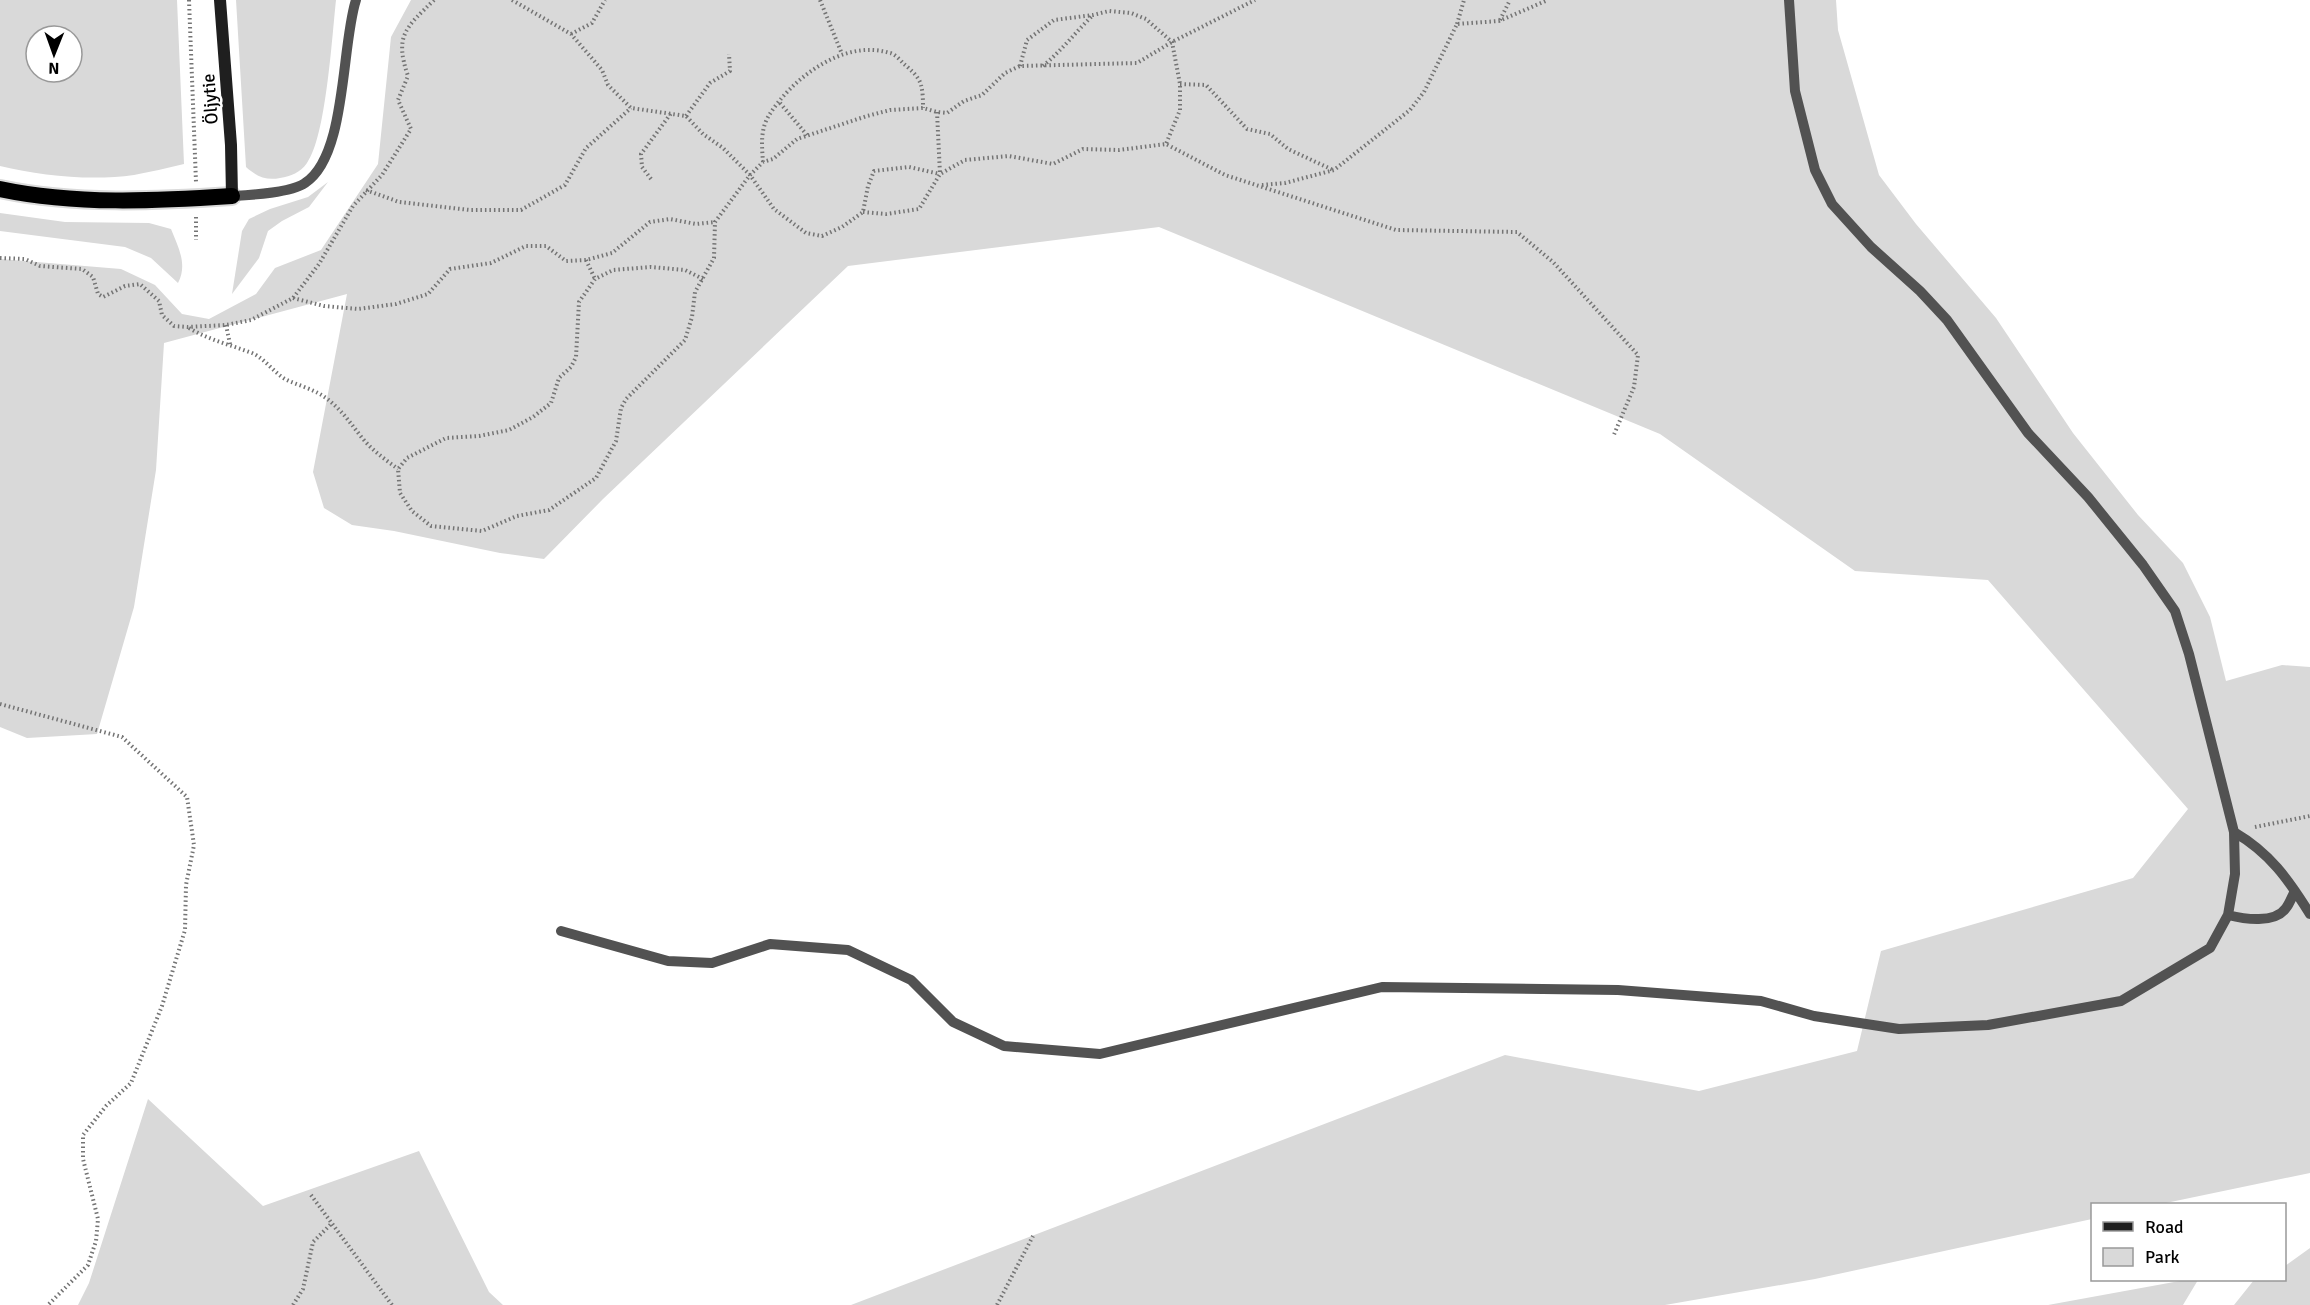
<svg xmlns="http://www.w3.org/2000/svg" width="2310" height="1305" viewBox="0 0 2310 1305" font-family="Signika,sans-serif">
<rect width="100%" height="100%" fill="#fff"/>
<!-- green -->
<path fill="#d9d9d9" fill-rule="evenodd" d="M0 0H177L184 164C167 168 150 172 134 175 91 181 42 176 0 166ZM36 36H72V72H36Z
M236 0H336C332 37 326 137 307 163 300 173 291 176 280 178 266 181 256 176 246 167Z
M411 0H1836L1838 30 1879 175 1916 224 1996 318 2073 433 2138 515 2183 563 2210 617 2226 681 2282 665 2310 667V1173L2161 1204H2092V1219L1815 1279 1665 1305H851L1505 1055 1699 1091 1857 1051 1881 951 2133 878 2188 809 1988 580 1855 571 1660 434 1159 227 848 266 603 499 544 559 500 553 394 531 352 525 324 508 313 472 347 294 164 343 156 470 134 607 97 734 27 738 0 727V259L121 269 155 285 182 314 209 319 256 294 275 268 321 250 378 164 391 37Z
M328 182 309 207 282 221 268 231 259 258 232 294 242 231 249 219 270 209 308 197Z
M0 213 65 222 149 223 171 229C178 247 188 264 178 283L151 258 125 247 0 231Z
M148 1099 263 1206 419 1151 489 1292 503 1305H78L89 1283Z
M2310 1248V1305H2234L2254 1280H2284L2285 1266Z
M2185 1280H2198L2183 1305H2048Z"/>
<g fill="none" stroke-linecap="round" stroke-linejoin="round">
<defs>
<path id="trunk" d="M0 189C75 205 156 201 232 196"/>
</defs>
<!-- trunk casing -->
<use href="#trunk" stroke="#dbdbdb" stroke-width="20"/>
<!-- path -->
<path stroke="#747474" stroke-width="4" stroke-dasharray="1.5 3" stroke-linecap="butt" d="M189 0 196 182
M512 0 571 34 602 70 608 85 631 108 686 116 703 134 723 148 750 175 774 209 806 233 822 236 842 227 863 212 868 186 874 171 909 167 940 174
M820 0 842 54
M1500 20 1510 0
M1457 24 1464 0
M571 34 592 23 605 0
M1020 66 1027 40 1054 20 1093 15 1109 11 1131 13 1146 19 1172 42 1180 84V110L1166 144
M1043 66C1061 51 1075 33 1092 16
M1180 84 1206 85 1247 129 1270 134 1288 149 1333 170
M780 103 807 135
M937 112 940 174
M686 116 710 83 730 71 729 54
M763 162C762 148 760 131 768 117 790 80 843 38 890 53 895 54 900 60 904 64 911 70 919 77 921 85 923 92 923 101 923 108
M651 179 642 167 641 154 672 112
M1262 185 1285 183 1334 170 1410 110 1424 92 1457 24 1499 21 1548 0
M366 190 399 202 470 210H521L565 185 586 148 631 108
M863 212 886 214 919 209 940 174 965 160 1009 156 1053 164 1083 149 1119 150 1166 144 1225 175 1396 230 1517 232 1553 262 1638 355 1634 387 1613 437
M196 217V240
M0 258 25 259 40 266 82 269 93 277 98 294 103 297 125 286 140 284 159 301 162 315 174 326 188 327 226 325 251 320 293 298 319 264 353 206 382 175 411 129 398 100 408 76C394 35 406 28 434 0
M586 260 595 279
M703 279 685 270 651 267 613 270 595 279 579 302 576 357 571 367 559 378 551 403 533 417 509 430 479 436 446 438 407 458 398 469 400 493 412 511 431 526 482 531 517 516 549 510 596 478 616 441 621 408 626 399 685 340 692 317 695 292 714 258 715 222 750 175 763 162 773 159 797 139 867 116 890 110 923 108 937 112 947 113 964 101 982 95 1005 73 1020 66 1137 63 1172 42 1255 0
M293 298 324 306 358 309 396 304 428 294 450 269 491 263 526 246H546L566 261 586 260 612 253 650 222 670 219 696 224 715 222
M226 325 230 344
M189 328C209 340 231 345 252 353 266 359 275 375 289 381 301 386 315 390 326 398 342 410 351 424 363 439 373 451 386 460 398 469
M0 704 122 737 187 797 194 845 186 885 185 930 162 1006 131 1083 106 1106 83 1135V1159L98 1219 96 1241 88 1265 48 1305
M2255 827 2310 816
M311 1195 392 1305
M293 1305 303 1289 313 1242 332 1223
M997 1305 1033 1236"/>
<!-- service -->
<path stroke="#525252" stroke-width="10" d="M232 196C250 195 291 193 305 183 347 156 341 46 356 0
M2234 832C2270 853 2288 879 2310 914
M2228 915C2244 919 2275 924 2286 908 2290 903 2292 896 2295 891
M561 931 668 961 712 963 770 944 848 950 911 980 953 1022 1004 1046 1100 1054 1382 987 1618 990 1761 1001 1814 1016 1899 1029 1988 1025 2121 1001 2210 948 2228 915 2235 874 2234 832 2189 654 2175 611 2143 565 2088 497 2028 433 1947 320 1920 291 1871 247 1832 204 1815 170 1795 91 1789 0"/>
<!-- secondary -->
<path stroke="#1f1f1f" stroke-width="12" d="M220 0 231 145 232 196"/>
<!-- trunk -->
<use href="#trunk" stroke="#000" stroke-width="16"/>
</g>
<g text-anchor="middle" stroke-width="5" stroke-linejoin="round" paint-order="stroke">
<!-- street labels -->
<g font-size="18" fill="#000" stroke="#fff">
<text transform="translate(210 99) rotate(-94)" y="6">Öljytie</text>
</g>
</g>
<!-- legend -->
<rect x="2091" y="1203" width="195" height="78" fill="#ffffff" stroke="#999999" stroke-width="1.5"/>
<rect x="2103" y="1222" width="30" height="9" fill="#1f1f1f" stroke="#999999" stroke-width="1.5"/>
<text x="2145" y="1233" font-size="18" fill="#000000">Road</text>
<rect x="2103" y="1248" width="30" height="18" fill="#d9d9d9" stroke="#999999" stroke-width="1.5"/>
<text x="2145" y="1263" font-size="18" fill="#000000">Park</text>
<!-- north arrow -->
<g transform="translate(54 54) rotate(181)"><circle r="28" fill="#ffffff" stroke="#999999" stroke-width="1.5"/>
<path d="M0-4.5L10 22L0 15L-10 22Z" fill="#000000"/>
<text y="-9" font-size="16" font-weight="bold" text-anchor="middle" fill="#000000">N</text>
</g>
</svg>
